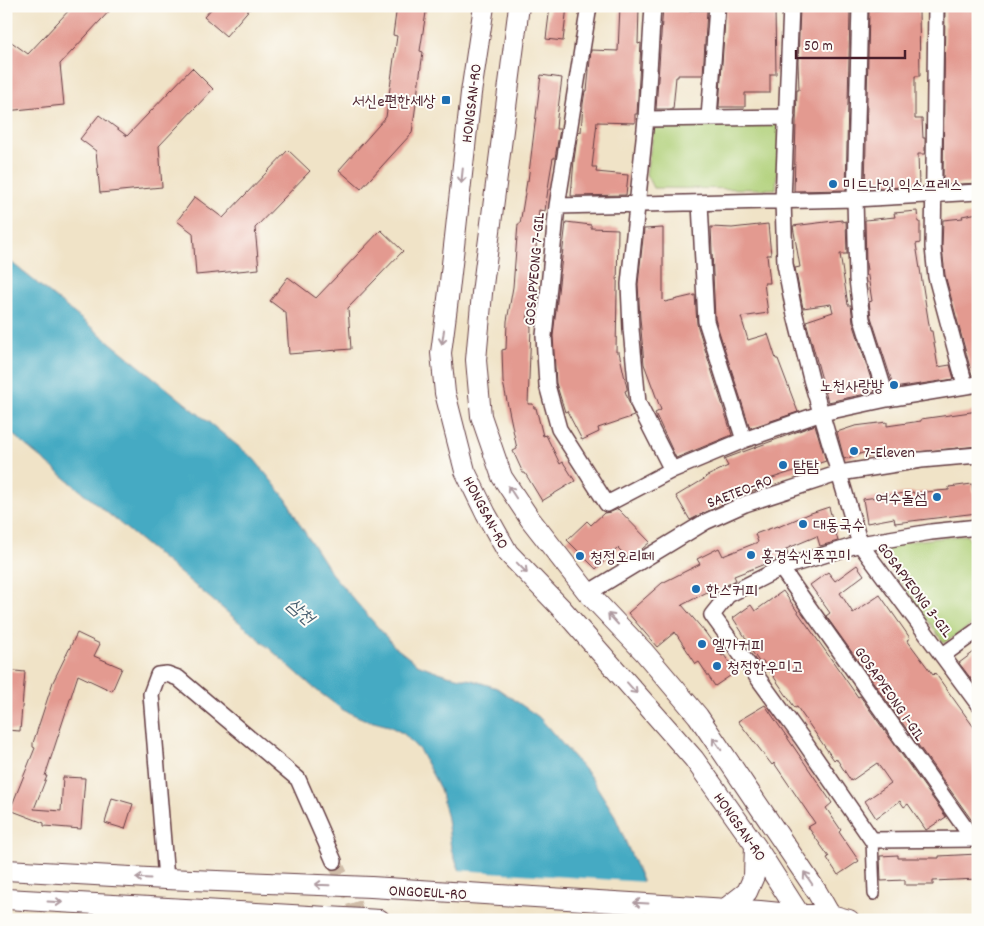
<svg xmlns="http://www.w3.org/2000/svg" width="984" height="926" viewBox="0 0 984 926" font-family="Dekko,'Poor Story',sans-serif">
<rect width="100%" height="100%" fill="#fdfcf7"/>
<filter id="ink" filterUnits="userSpaceOnUse"><feTurbulence type="fractalNoise" baseFrequency=".02" numOctaves="2"/><feDisplacementMap in="SourceGraphic" scale="10" xChannelSelector="R" yChannelSelector="G"/><feConvolveMatrix kernelMatrix="1 2 1 2 8 2 1 2 1" color-interpolation-filters="sRGB"/></filter>
<filter id="wash" filterUnits="userSpaceOnUse"><feTurbulence type="fractalNoise" baseFrequency=".0096" numOctaves="4" result="noise"/><feDisplacementMap in="SourceGraphic" scale="20" xChannelSelector="R" yChannelSelector="G"/><feGaussianBlur stdDeviation="1.12" result="paint"/><feColorMatrix in="noise" values="0 0 0 0 0 0 0 0 0 0 0 0 0 0 0 0 0 1.4 0 .05"/><feComposite in="paint" operator="in"/></filter>
<g filter="url(#wash)">
<rect width="100%" height="100%" fill="#f0e3c7"/>
<!-- green -->
<path fill="#b0d079" stroke="#7d7852" d="M780 121 776 189 653 188 646 174 654 128Z
M966 535 978 550V621L944 643 884 560 887 544Z"/>
<!-- water -->
<path fill="#44aac3" stroke="#476477" d="M6 258 254 459 287 500 299 523 331 573 395 647 417 664 447 675 472 680 497 688 539 717 590 776 614 814 643 883 460 871 451 849 447 819 440 789 420 751 404 734 389 726 366 720 343 710 315 689 251 632 6 429Z"/>
<!-- pier -->
<path fill="#f0e3c7" d="M457 870 645 882 654 920H492L479 904Z"/>
<g id="blocks">
<!-- building -->
<path fill="#e39a90" d="M73 6H114L60 64 64 105 6 111V38L28 54Z
M214 6H252L226 36 204 17Z
M397 6H427L420 51 423 52 412 133 361 189 339 170 386 117 397 36 393 35Z
M550 6H567L563 41 546 39Z
M620 6 639 7 638 44 641 43 637 114H635V123L597 122 592 167H597L596 172 628 175 626 195 571 196 574 160 578 131 581 132 583 104 585 91H587L591 50 618 51Z
M663 6H679V11L707 10 703 75H678V77H676L673 109H656Z
M726 6H774V9H775L776 74H770V93H745V107H719Z
M848 6V12H850L846 190 794 191 797 90H799L798 62 800 8Z
M945 7H978V183L943 185Z
M919 10 920 76H915V119H922L923 138H925V154H918L919 186 865 189 869 11Z
M192 68 213 89 159 146 162 187 100 193 96 151 80 139 99 115 127 136Z
M541 75 562 78 557 117 556 129H560L555 158H553L550 175 545 211 539 210 534 273 527 322H530L531 328 528 404H533L534 408H536L543 436 546 435 560 464 563 462 575 481 542 501 525 473H523L513 451 517 449 503 382 502 350 506 349 507 321 513 287 518 224H520L527 181H528Z
M288 150 310 171 255 228 259 269 196 275 193 233 177 221 195 197 223 218Z
M917 211 918 222H920V243L916 244 930 331H932L938 367 950 365 954 379 894 388 871 317 869 302 872 301 866 264 865 220 895 217 894 213Z
M978 213V321L974 322 978 333V375H972L945 275 942 247 943 220 963 218 962 216Z
M842 220V222L846 221 847 254H840L848 305H851L853 322 875 392 828 402 806 321 833 312 831 304 803 308 795 268 800 267 793 226Z
M566 222 591 225V228L618 229 616 352H619L627 388V390L625 391 634 416 598 428 599 432 582 440 567 411 565 412 556 383 553 336Z
M768 224 771 255H767L770 283H764L768 313 741 317 748 340 768 334 776 359H778L798 412 750 428 715 319 711 227 732 228Z
M663 228V300L665 302 695 295 697 324 732 435 676 458 655 413 661 410 644 364 640 318 638 284 644 229Z
M381 230 403 251 348 308 351 349 289 354 286 313 270 301 288 277 316 298Z
M978 411V446L898 454 897 452 867 457 866 452 844 459 837 432 855 426 887 422V426L921 421V419Z
M815 425 826 461 763 481 765 487 741 495 690 520 676 496 706 478 705 477 728 466 724 459Z
M972 484 977 513 895 523 894 518 867 523 863 499 913 492V493L949 490V487Z
M829 507 838 541 820 546 817 536 786 549 788 555 734 576 736 580 723 587 716 594 713 589 682 605 705 632 722 656 724 655 736 672 715 686 699 662 696 664 675 632 657 647 628 613 662 583 700 564 697 559 719 548 723 556 758 542 755 534 777 526 778 527 811 513Z
M618 509 650 542 642 549 628 558 618 548 596 569 567 540 587 521 591 525 604 513 611 512Z
M857 565 864 575 840 593 853 613 880 595 910 638 907 640 933 675 935 673 978 733V829L826 616 830 613 810 585 828 572 835 581Z
M783 591 858 697 860 696 946 817 926 830 908 804 904 807 900 801 876 818 865 801 891 783 877 763 851 781 836 758 834 760 797 707 795 708 763 661 760 663 748 646 750 645 733 618 751 605 755 611Z
M77 633 100 644 94 656 122 668 112 691 78 675 45 776H47L34 809 61 811 63 777 85 778 81 829 44 826V823L10 810 35 748 33 747V743L53 682Z
M978 649V688L959 663Z
M6 670 25 672 20 731 6 730Z
M765 705 832 803 826 808 841 830 839 832 859 861 838 875 827 858 829 857 808 827 815 823 774 763 772 765 738 721Z
M112 798 133 804 125 829 105 823Z
M978 854V879L933 881V885H905V880L881 881 880 856 898 855V858H939V856Z"/>
</g>
</g>
<g filter="url(#ink)">
<use href="#blocks" fill-opacity="0" stroke="#633c42" stroke-width="1"/>
<g fill="none" stroke-linecap="round" stroke-linejoin="round">
<!-- minor-tunnel -->
<path stroke="#cfbca8" stroke-width="15" stroke-dasharray="15 8" stroke-linecap="butt" d="M334 861 351 896 359 920"/>
<defs>
<path id="pedestrian" d="M872 840 874 894"/>
<path id="minor" d="M653 6 646 119 629 284 631 329 638 403 672 470
M791 6 783 200 785 264 794 311 811 379 860 544 978 704
M860 6 855 199 857 279 862 319 887 399
M936 6 933 247 936 277 965 385
M709 118 717 6
M646 119 787 117
M978 192 855 199 557 206 544 336 547 385 559 429 607 504 672 470 744 440 822 413 887 399 978 384
M700 203 706 321 744 440
M557 206 589 6
M978 527 931 532 860 544 781 568 728 595 712 615 801 737 872 840 978 839
M781 568 973 839
M588 593 705 522 745 504 840 473 921 460 978 455
M943 655 978 630
M166 879 151 694 158 675 167 674 178 678 298 779 334 861"/>
<path id="tertiary" d="M484 6 471 93 449 291 441 353 445 393 465 471 486 514 508 553 563 610 694 759 755 845 803 920
M519 6 482 293 476 360 481 416 502 477 530 519 588 593 644 652 698 716 817 892 833 920
M6 870 166 879 371 887 760 911 800 915H831L849 920
M6 899 380 920
M725 909 747 892 754 876 755 845"/>
</defs>
<!-- pedestrian casing -->
<use href="#pedestrian" stroke="#633c42" stroke-width="14"/>
<!-- minor casing -->
<use href="#minor" stroke="#633c42" stroke-width="18"/>
<!-- tertiary casing -->
<use href="#tertiary" stroke="#633c42" stroke-width="22"/>
<!-- pedestrian -->
<use href="#pedestrian" stroke="#fff" stroke-width="11"/>
<!-- minor -->
<use href="#minor" stroke="#fff" stroke-width="15"/>
<!-- tertiary -->
<use href="#tertiary" stroke="#fff" stroke-width="20"/>
</g>
<!-- one-way arrows -->
<defs><path id="oneway-shaft" d="M-6 0H5M1.5-3L5.5 0L1.5 3" fill="none" stroke-width="1.6" stroke-linecap="round" stroke-linejoin="round" transform="scale(1.25)"/></defs>
<g stroke="#ae9aa0">
<use href="#oneway-shaft" transform="translate(462 176) rotate(96)"/>
<use href="#oneway-shaft" transform="translate(443 337) rotate(98)"/>
<use href="#oneway-shaft" transform="translate(512 492) rotate(-123)"/>
<use href="#oneway-shaft" transform="translate(522 568) rotate(46)"/>
<use href="#oneway-shaft" transform="translate(613 619) rotate(-133)"/>
<use href="#oneway-shaft" transform="translate(632 688) rotate(48)"/>
<use href="#oneway-shaft" transform="translate(717 744) rotate(-125)"/>
<use href="#oneway-shaft" transform="translate(143 878) rotate(-177)"/>
<use href="#oneway-shaft" transform="translate(808 878) rotate(-124)"/>
<use href="#oneway-shaft" transform="translate(322 885) rotate(-178)"/>
<use href="#oneway-shaft" transform="translate(55 902) rotate(3)"/>
<use href="#oneway-shaft" transform="translate(641 903) rotate(-177)"/>
</g>
</g>
<!-- markers -->
<g fill="#1f6fb2" stroke="#fdfcf7" stroke-width="2">
<rect x="441" y="95" width="10" height="10" rx="2.5"/>
<circle cx="833" cy="184" r="5"/>
<circle cx="894" cy="385" r="5"/>
<circle cx="854" cy="451" r="5"/>
<circle cx="783" cy="465" r="5"/>
<circle cx="937" cy="497" r="5"/>
<circle cx="803" cy="524" r="5"/>
<circle cx="751" cy="555" r="5"/>
<circle cx="580" cy="556" r="5"/>
<circle cx="696" cy="589" r="5"/>
<circle cx="702" cy="644" r="5"/>
<circle cx="717" cy="666" r="5"/>
</g>
<g text-anchor="middle" stroke-width="4" stroke-linejoin="round" paint-order="stroke">
<!-- poi labels -->
<g font-size="16" fill="#4a1f2b" stroke="#fdfcf7" text-anchor="start">
<text x="436" y="106" text-anchor="end">서신e편한세상</text>
<text x="843" y="190">미드나잇 익스프레스</text>
<text x="884" y="391" text-anchor="end">노천사랑방</text>
<text x="864" y="457">7-Eleven</text>
<text x="793" y="471">탐탐</text>
<text x="927" y="503" text-anchor="end">여수돌섬</text>
<text x="813" y="530">대동국수</text>
<text x="761" y="561">홍경숙신쭈꾸미</text>
<text x="590" y="562">청정오리떼</text>
<text x="706" y="595">한스커피</text>
<text x="712" y="650">엘가커피</text>
<text x="727" y="672">청정한우미고</text>
</g>
<!-- street labels -->
<g font-size="16" fill="#4a1f2b" stroke="#fdfcf7">
<text transform="translate(470 103) rotate(-83)" y="6">HONGSAN-RO</text>
<text transform="translate(533 269) rotate(-85)" y="6">GOSAPYEONG 7-GIL</text>
<text transform="translate(739 490) rotate(-21)" y="6">SAETEO-RO</text>
<text transform="translate(487 512) rotate(62)" y="6">HONGSAN-RO</text>
<text transform="translate(916 589) rotate(53)" y="6">GOSAPYEONG 3-GIL</text>
<text transform="translate(891 693) rotate(55)" y="6">GOSAPYEONG 1-GIL</text>
<text transform="translate(741 826) rotate(55)" y="6">HONGSAN-RO</text>
<text transform="translate(428 891) rotate(3)" y="6">ONGOEUL-RO</text>
</g>
<!-- water labels -->
<g font-size="18" font-style="italic" fill="#475e6f" stroke="#fdfcf7">
<text transform="translate(301 611) rotate(42)" y="6">삼천</text>
</g>
</g>
<!-- margin -->
<rect width="984" height="926" fill="none" stroke="#fdfcf7" stroke-width="25"/>
<!-- scale -->
<path d="M796 50v8h109v-8" fill="none" stroke="#4a1f2b" stroke-width="2.5"/>
<text x="804" y="50" font-size="15" fill="#4a1f2b" stroke="#fdfcf7" stroke-width="4" paint-order="stroke">50 m</text>
</svg>
